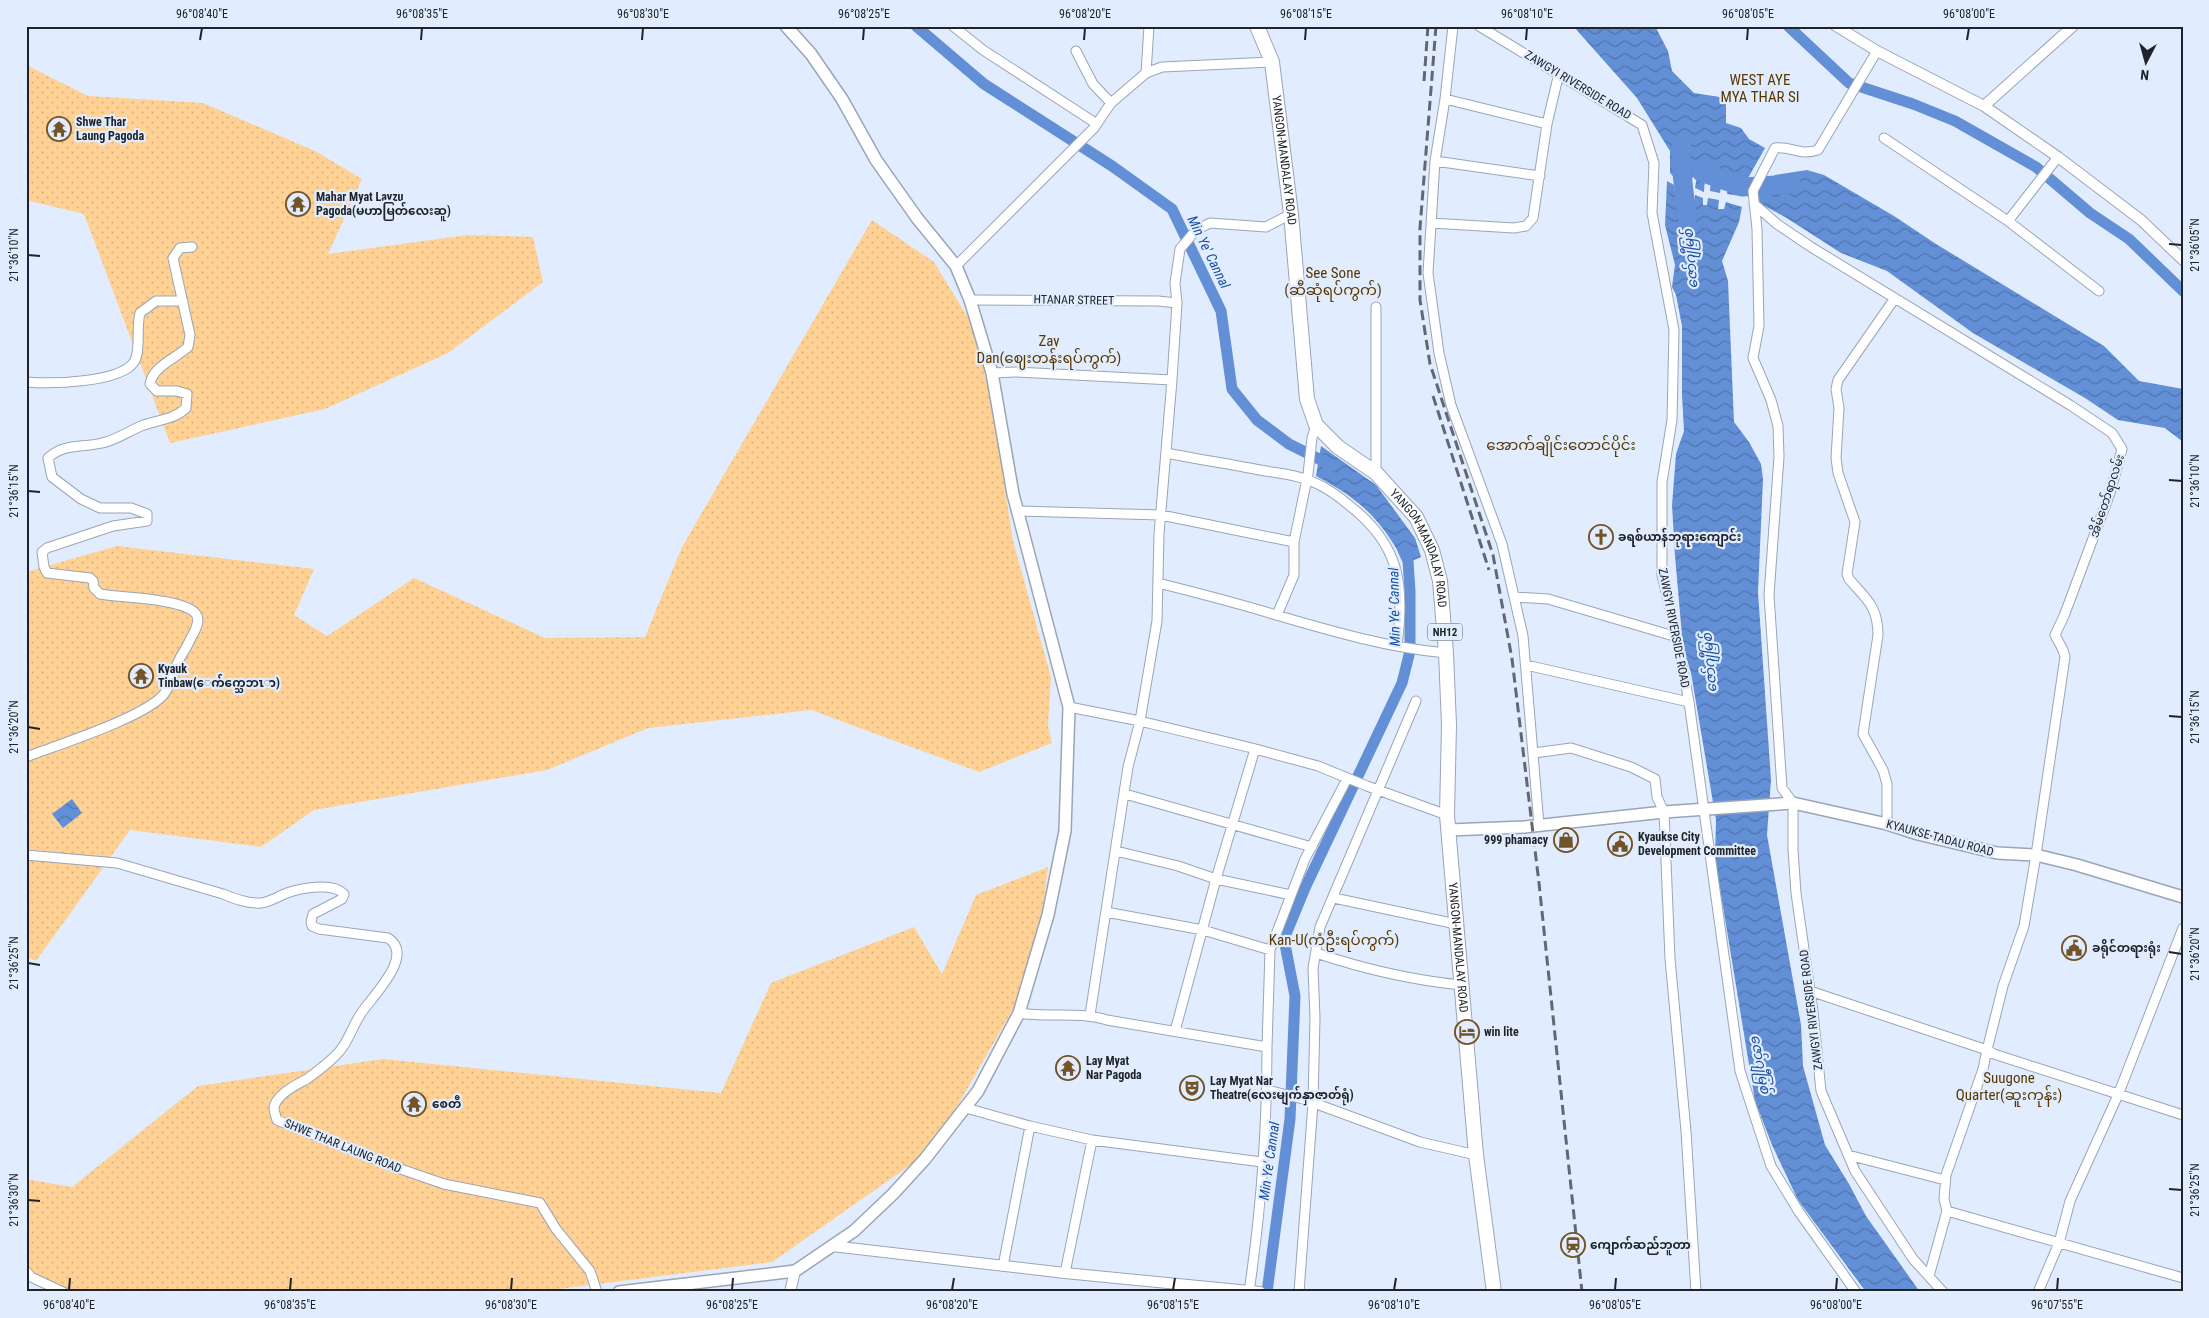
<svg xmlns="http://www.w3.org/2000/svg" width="2209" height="1318" viewBox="0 0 2209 1318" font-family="'Roboto Condensed','Noto Sans Myanmar',sans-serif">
<defs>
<pattern id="grass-dots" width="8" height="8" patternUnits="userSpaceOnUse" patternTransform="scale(1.25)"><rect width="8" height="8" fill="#ffd195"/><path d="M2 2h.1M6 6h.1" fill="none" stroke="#dab381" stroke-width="1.8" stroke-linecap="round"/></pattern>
<pattern id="water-waves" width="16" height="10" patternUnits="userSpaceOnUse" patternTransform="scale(1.25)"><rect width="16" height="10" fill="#628fd6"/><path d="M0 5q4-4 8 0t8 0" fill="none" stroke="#5075ae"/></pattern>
</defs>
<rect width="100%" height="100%" fill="#e1edfe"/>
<!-- grass -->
<path fill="url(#grass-dots)" d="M26 65 88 96 203 103 315 151 362 179 328 254 468 235 533 237 543 282 448 353 325 409 170 443 84 214 26 200Z
M872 220 934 262 982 341 1013 541 1051 677 1048 726 1052 743 979 772 811 710 648 728 547 770 314 810 261 847 130 830 36 961 26 957V572L117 546 314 569 294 615 327 636 414 578 545 638 645 637 682 547Z
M1048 867 1035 971 932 1150 772 1262 535 1292H55L26 1269V1179L72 1187 198 1086 383 1059 721 1093 771 983 914 927 942 974 976 895Z"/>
<!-- water -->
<path fill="url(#water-waves)" d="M1570 26H1655L1668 51 1672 71 1694 93 1726 98V123L1741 128 1749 139 1765 148 1743 187 1741 196 1727 194 1729 181 1722 180 1720 193 1710 191 1711 178 1705 177 1704 192 1695 188 1697 175 1694 174 1689 187 1682 183 1685 170 1680 167 1677 180 1670 173V151L1637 98 1574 27Z
M1807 170 1824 175 1894 216 1936 244 2104 346 2139 381 2183 389V442L2165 428 2118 420 2085 398 1973 333 1887 271 1841 253 1785 217 1753 200 1775 175Z
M1667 181 1674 185V190L1679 192 1680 189 1688 193 1686 198 1694 202 1695 195 1703 198V205H1707L1708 198 1719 200 1718 209H1724L1726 202 1742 207 1739 222 1722 261 1728 281 1734 422 1749 442 1761 464 1763 479 1758 592 1771 780 1767 835 1801 1025 1803 1066 1825 1145 1849 1184 1866 1216 1920 1292H1866L1798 1200 1772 1145 1755 1101 1715 858 1716 820 1691 673 1683 647 1675 556 1672 505 1676 454 1684 431 1682 395V326L1676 295 1672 287 1675 265 1665 225Z
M1321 446 1376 485 1415 538 1421 557 1405 564C1382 520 1360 499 1316 476Z
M72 799 82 813 63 828 52 814Z"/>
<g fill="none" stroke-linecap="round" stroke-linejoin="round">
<!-- canal -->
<path stroke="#628fd6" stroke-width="11" d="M916 26 984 84 1112 166 1172 209 1221 311 1232 389 1257 420 1289 444 1333 466
M1788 26 1849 83 1913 104 1955 121 2036 167 2090 213 2129 239 2183 291
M1267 1292 1290 1119 1295 996 1284 939 1305 888 1402 683 1410 651V591L1408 561 1403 550"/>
<!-- river -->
<path stroke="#628fd6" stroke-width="19" d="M1682 142 1681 165 1687 217
M1701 172 1743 187 1791 184"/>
<defs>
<path id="minor" d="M953 26 983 50 1097 124
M1453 26 1445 99 1435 161 1428 273 1439 353 1451 405 1502 544 1523 636 1539 825
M1479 26 1642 125 1654 163 1652 213 1674 330 1672 420 1662 482V575L1677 637 1689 702 1740 1071 1771 1166 1799 1212 1856 1292
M1076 51 1093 84 1111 103
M1877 51 1818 150C1799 156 1792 146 1775 148L1753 191 1757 229 1759 326 1753 358 1771 400 1778 426 1779 457 1769 595 1782 788 1793 803V850L1796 893 1813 1012 1821 1091 1855 1171 1913 1259 1943 1292
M1146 73 1149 26
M1547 124 1559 73
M1884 138 2008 221 2099 291
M1435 161 1540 176
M1754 204 1777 224 1811 247 2070 405 2112 433 2122 449 2110 493 2064 616 2055 635 2063 650 2065 657 2036 855 2024 926 2003 986 1987 1050 1994 1054 2183 1115
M2008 221 2058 157
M1431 223 1514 228 1526 226 1533 218 1547 124 1445 99
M956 266 1094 128 1111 103 1146 73 1162 67 1272 62
M970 300 1158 301 1177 303
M1376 307V473
M992 373 1016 372 1172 380
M26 382C50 384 120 383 134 362 141 352 136 328 140 313L156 301H183
M1166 453C1197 459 1229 464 1260 470 1275 473 1291 474 1305 479 1322 484 1337 495 1350 506 1400 545 1405 586 1397 645
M1019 511 1161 515 1294 542
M1158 583C1198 593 1237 603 1276 615 1331 631 1389 648 1446 653
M1514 597 1548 599 1677 637
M1277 615 1294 575V542L1308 474 1312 438 1316 425
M1526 665 1689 702
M1069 707 1140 721 1248 747 1318 766 1367 786 1447 815
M1534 753 1571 748 1631 767 1655 779 1657 797 1664 812 1670 959 1686 1131 1696 1292
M26 757C57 745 146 717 164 694 171 685 173 673 178 662 181 655 186 649 189 642 192 635 202 622 196 614 184 598 120 598 100 594L94 588 93 581 90 578 47 573 44 567 42 552 47 548 113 526 147 521V514L131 508H100L81 499 52 477 48 458C64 443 82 448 102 443 116 440 127 432 141 426 156 420 174 420 186 408L187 394 177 391H157L150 384C153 366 175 359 188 347L190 335 173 258 180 248 192 247
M1125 794 1312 847
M1887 824V784L1883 770 1863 734 1878 635C1878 606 1866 599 1849 579L1847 574 1855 522 1838 473 1836 458 1839 408 1836 389 1838 380 1895 298
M1116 851 1178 866 1216 879 1291 895
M26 855 117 863 223 894C235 899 248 904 261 903 270 902 279 896 287 893 301 888 333 882 344 894L342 899 313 914 311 922 312 926 319 929 388 938C416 956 371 997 360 1015 351 1029 347 1046 334 1057 326 1065 315 1073 307 1079 296 1085 283 1091 276 1102 272 1108 275 1113 277 1120L389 1165 444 1184 540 1203 556 1229 590 1271 597 1292
M1334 898 1456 924
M1106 912 1203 930 1270 950
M1316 953C1364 969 1411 980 1461 985
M1810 991 1987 1050 1983 1069 1946 1175 1944 1199 1947 1211
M1019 1013C1048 1018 1078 1011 1107 1020L1267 1047C1267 1128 1261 1211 1249 1292
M1090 1015 1128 767 1140 721 1157 621 1159 534 1172 380 1177 303 1175 283 1180 249 1196 230 1210 223 1266 227 1291 214
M1175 1031 1216 879 1255 749
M1267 1047 1270 950 1305 859 1347 779
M1267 1090 1303 1099 1420 1142 1476 1155
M966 1108 1030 1126 1092 1140 1262 1162
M1848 1155 1945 1180
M1003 1266 1030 1126
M26 1271 31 1277 63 1292
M1065 1273 1092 1140
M1929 1276 1947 1211 2183 1278
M1299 1292 1313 1103 1315 1018 1313 968 1320 927 1416 701
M2038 1292 2059 1243 2070 1201 2118 1095 2183 928"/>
<path id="tertiary" d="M1836 26 1877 51 1984 106 2058 157 2141 220 2183 260
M1984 106 2073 26
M832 1246 1065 1273 1260 1292
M790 1292 795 1271"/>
<path id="secondary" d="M1449 830 1524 827 1664 812 1793 803 1887 824 1918 834 1997 853 2036 855 2077 865 2183 897
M619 1292 795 1271 854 1231 893 1194 925 1159 978 1091 1019 1013 1048 915 1065 831 1069 707 1013 494 992 373 970 300 956 266 917 218 876 160 842 99 811 54 786 26"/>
<g id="trunk">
<path id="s1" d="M1257 26 1272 62 1291 214 1307 399 1316 425 1338 447 1376 473 1416 517 1432 550 1440 581 1446 653 1449 725 1447 815 1476 1155 1494 1292"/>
</g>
</defs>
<!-- minor casing -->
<use href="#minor" stroke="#9aa5b5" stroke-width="11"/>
<!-- tertiary casing -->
<use href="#tertiary" stroke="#9aa5b5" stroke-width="12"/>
<!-- secondary casing -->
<use href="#secondary" stroke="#9aa5b5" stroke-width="14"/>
<!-- trunk casing -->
<use href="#trunk" stroke="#9aa5b5" stroke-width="16"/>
<!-- minor -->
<use href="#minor" stroke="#fff" stroke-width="9"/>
<!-- tertiary -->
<use href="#tertiary" stroke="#fff" stroke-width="10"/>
<!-- secondary -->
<use href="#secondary" stroke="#fff" stroke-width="11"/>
<!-- trunk -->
<use href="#trunk" stroke="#fff" stroke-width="14"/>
<!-- rail -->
<path stroke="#626872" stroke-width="3" stroke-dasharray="10 5" stroke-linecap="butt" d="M1436 26 1420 228V300L1430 364 1493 555 1512 659 1539 883 1582 1292
M1424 81 1428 26
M1433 396 1489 570"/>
</g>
<!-- ticks -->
<path fill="none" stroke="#20242a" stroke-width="2" d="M200 40 202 28M421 40 422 28M642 40 643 28M863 40 864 28M1084 40 1085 28M1305 40 1306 28M1526 40 1527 28M1747 40 1748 28M1967 40 1969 28M2169 244 2182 245M28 255 40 256M2169 480 2182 481M28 491 40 492M2169 716 2182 717M28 727 40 729M2169 952 2182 954M28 963 40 965M2169 1189 2182 1190M28 1200 40 1201M69 1290 70 1278M290 1290 291 1278M511 1290 512 1278M732 1290 733 1278M952 1290 954 1278M1173 1290 1175 1278M1394 1290 1396 1278M1615 1290 1616 1278M1836 1290 1837 1278M2057 1290 2058 1278"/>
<!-- icons -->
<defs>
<symbol id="temple-ring" viewBox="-11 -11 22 22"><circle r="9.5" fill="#e1edfe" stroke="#735429" stroke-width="1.5"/><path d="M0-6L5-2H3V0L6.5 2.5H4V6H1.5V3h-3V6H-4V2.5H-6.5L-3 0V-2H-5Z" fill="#735429"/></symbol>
<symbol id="church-ring" viewBox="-11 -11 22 22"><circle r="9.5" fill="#e1edfe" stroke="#735429" stroke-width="1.5"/><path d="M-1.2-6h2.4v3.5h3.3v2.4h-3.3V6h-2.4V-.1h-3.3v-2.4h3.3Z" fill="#735429"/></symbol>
<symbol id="shop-ring" viewBox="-11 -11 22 22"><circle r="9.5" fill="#e1edfe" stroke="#735429" stroke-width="1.5"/><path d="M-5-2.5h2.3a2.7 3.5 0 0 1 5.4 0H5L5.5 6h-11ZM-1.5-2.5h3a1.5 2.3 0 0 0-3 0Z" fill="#735429"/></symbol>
<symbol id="civic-ring" viewBox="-11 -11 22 22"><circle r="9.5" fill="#e1edfe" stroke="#735429" stroke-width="1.5"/><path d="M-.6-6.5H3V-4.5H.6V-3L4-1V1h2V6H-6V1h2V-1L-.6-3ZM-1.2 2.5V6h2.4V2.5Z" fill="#735429"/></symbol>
<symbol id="hotel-ring" viewBox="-11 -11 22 22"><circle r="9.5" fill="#e1edfe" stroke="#735429" stroke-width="1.5"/><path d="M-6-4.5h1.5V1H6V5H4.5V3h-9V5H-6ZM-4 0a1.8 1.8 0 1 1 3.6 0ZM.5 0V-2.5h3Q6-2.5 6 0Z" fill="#735429"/></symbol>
<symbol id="theatre-ring" viewBox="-11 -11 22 22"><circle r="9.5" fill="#e1edfe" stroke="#735429" stroke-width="1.5"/><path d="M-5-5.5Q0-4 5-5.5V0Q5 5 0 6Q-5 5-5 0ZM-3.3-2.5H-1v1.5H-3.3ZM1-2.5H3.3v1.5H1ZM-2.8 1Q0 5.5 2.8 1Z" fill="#735429"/></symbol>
<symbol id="station-ring" viewBox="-11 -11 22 22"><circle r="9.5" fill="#e1edfe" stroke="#735429" stroke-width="1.5"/><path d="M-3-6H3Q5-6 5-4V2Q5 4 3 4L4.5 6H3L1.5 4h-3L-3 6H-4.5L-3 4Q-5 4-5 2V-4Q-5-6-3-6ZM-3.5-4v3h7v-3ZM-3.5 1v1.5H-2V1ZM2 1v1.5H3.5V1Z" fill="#735429"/></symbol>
</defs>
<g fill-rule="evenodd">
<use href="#temple-ring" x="45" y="115" width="28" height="28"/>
<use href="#temple-ring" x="284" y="190" width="28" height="28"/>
<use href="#church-ring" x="1587" y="523" width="28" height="28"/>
<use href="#temple-ring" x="127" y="662" width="28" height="28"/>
<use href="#shop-ring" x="1552" y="826" width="28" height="28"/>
<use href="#civic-ring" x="1606" y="830" width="28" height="28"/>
<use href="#civic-ring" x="2060" y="934" width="28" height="28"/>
<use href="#hotel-ring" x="1453" y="1018" width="28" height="28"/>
<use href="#temple-ring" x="1054" y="1054" width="28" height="28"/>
<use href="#theatre-ring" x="1178" y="1074" width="28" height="28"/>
<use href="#temple-ring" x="400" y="1090" width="28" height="28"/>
<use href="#station-ring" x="1559" y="1231" width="28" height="28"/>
</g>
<g text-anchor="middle" stroke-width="4.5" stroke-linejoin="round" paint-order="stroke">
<!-- shield labels -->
<rect fill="#e1edfe" stroke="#5a606a" stroke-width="1" x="1427.5" y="623.5" width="35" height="17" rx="4"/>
<g font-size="11" font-weight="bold" fill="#20242a">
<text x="1445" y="636">NH12</text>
</g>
<!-- street labels -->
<g font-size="12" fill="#20242a" stroke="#e1edfe">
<text transform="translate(1578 85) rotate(31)" y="4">ZAWGYI RIVERSIDE ROAD</text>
<text dy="4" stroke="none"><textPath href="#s1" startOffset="138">YANGON-MANDALAY ROAD</textPath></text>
<text transform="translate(1074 300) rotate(1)" y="4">HTANAR STREET</text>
<text transform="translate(2107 496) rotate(-72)" y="4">အိမ်တော်ရာလမ်း</text>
<text dy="4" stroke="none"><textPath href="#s1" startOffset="572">YANGON-MANDALAY ROAD</textPath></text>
<text transform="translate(1674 628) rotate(79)" y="4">ZAWGYI RIVERSIDE ROAD</text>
<text transform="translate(1940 838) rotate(15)" y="4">KYAUKSE-TADAU ROAD</text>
<text dy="4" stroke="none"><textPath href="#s1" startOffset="978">YANGON-MANDALAY ROAD</textPath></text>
<text transform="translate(1811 1010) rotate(-97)" y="4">ZAWGYI RIVERSIDE ROAD</text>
<text transform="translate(343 1146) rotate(22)" y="4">SHWE THAR LAUNG ROAD</text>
</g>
<!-- poi labels -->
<g font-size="12" font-weight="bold" fill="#20242a" stroke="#e1edfe" text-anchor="start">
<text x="76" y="126">Shwe Thar<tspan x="76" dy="14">Laung Pagoda</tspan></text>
<text x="316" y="201">Mahar Myat Layzu<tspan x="316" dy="14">Pagoda(မဟာမြတ်လေးဆူ)</tspan></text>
<text x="1618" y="541">ခရစ်ယာန်ဘုရားကျောင်း</text>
<text x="158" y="673">Kyauk<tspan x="158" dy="14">Tinbaw(ေက်က္သေဘၤာ)</tspan></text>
<text x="1638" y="841">Kyaukse City<tspan x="1638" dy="14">Development Committee</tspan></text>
<text x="1548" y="844" text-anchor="end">999 phamacy</text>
<text x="2092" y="952">ခရိုင်တရားရုံး</text>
<text x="1484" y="1036">win lite</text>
<text x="1086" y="1065">Lay Myat<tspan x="1086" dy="14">Nar Pagoda</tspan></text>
<text x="1210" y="1085">Lay Myat Nar<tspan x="1210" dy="14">Theatre(လေးမျက်နှာဇာတ်ရုံ)</tspan></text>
<text x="432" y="1108">စေတီ</text>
<text x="1590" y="1249">ကျောက်ဆည်ဘူတာ</text>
</g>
<!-- water labels -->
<g font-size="14" font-style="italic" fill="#184fa3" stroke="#e1edfe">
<text transform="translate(1209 252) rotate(64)" y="5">Min Ye' Cannal</text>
<text transform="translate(1690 259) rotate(-95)" y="5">ဇော်ဂျီမြစ်</text>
<text transform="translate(1394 607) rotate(-91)" y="5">Min Ye' Cannal</text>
<text transform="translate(1709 663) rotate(-95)" y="5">ဇော်ဂျီမြစ်</text>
<text transform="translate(1761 1064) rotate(80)" y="5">ဇော်ဂျီမြစ်</text>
<text transform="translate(1269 1161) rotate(-82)" y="5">Min Ye' Cannal</text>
</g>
<!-- quarter labels -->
<g font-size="15" fill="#593800" stroke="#e1edfe">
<text x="1760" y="85">WEST AYE<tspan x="1760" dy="17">MYA THAR SI</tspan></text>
<text x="1333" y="278">See Sone<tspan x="1333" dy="17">(ဆီဆုံရပ်ကွက်)</tspan></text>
<text x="1049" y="346">Zay<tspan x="1049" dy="17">Dan(ဈေးတန်းရပ်ကွက်)</tspan></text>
<text x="1561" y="450">အောက်ချိုင်းတောင်ပိုင်း</text>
<text x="1334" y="945">Kan-U(ကံဦးရပ်ကွက်)</text>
<text x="2009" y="1083">Suugone<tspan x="2009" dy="17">Quarter(ဆူးကုန်း)</tspan></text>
</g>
</g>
<!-- border -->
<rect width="2209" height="1318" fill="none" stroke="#e1edfe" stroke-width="55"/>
<!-- north arrow -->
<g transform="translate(2146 62) rotate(186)" stroke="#e1edfe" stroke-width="4" paint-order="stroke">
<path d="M0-4L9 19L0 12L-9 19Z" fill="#20242a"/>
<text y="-8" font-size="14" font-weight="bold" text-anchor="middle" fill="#20242a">N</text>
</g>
<rect x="28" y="28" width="2154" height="1262" fill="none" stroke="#20242a" stroke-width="2"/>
<g font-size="12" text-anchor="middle" fill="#20242a">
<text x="202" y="18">96°08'40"E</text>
<text x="422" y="18">96°08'35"E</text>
<text x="643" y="18">96°08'30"E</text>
<text x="864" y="18">96°08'25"E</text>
<text x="1085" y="18">96°08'20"E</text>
<text x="1306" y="18">96°08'15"E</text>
<text x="1527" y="18">96°08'10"E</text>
<text x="1748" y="18">96°08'05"E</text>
<text x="1969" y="18">96°08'00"E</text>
<text transform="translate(2195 245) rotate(-90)" y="4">21°36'05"N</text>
<text transform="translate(14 255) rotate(-90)" y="4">21°36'10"N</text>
<text transform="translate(2195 481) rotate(-90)" y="4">21°36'10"N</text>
<text transform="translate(14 491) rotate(-90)" y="4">21°36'15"N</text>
<text transform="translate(2195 717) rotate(-90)" y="4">21°36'15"N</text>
<text transform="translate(14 727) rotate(-90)" y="4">21°36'20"N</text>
<text transform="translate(2195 954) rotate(-90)" y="4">21°36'20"N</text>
<text transform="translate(14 963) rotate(-90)" y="4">21°36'25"N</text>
<text transform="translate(2195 1190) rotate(-90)" y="4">21°36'25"N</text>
<text transform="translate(14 1200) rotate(-90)" y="4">21°36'30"N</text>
<text x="69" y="1309">96°08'40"E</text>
<text x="290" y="1309">96°08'35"E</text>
<text x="511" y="1309">96°08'30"E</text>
<text x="732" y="1309">96°08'25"E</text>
<text x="952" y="1309">96°08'20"E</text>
<text x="1173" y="1309">96°08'15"E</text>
<text x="1394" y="1309">96°08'10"E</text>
<text x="1615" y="1309">96°08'05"E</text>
<text x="1836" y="1309">96°08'00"E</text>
<text x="2057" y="1309">96°07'55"E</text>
</g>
</svg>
